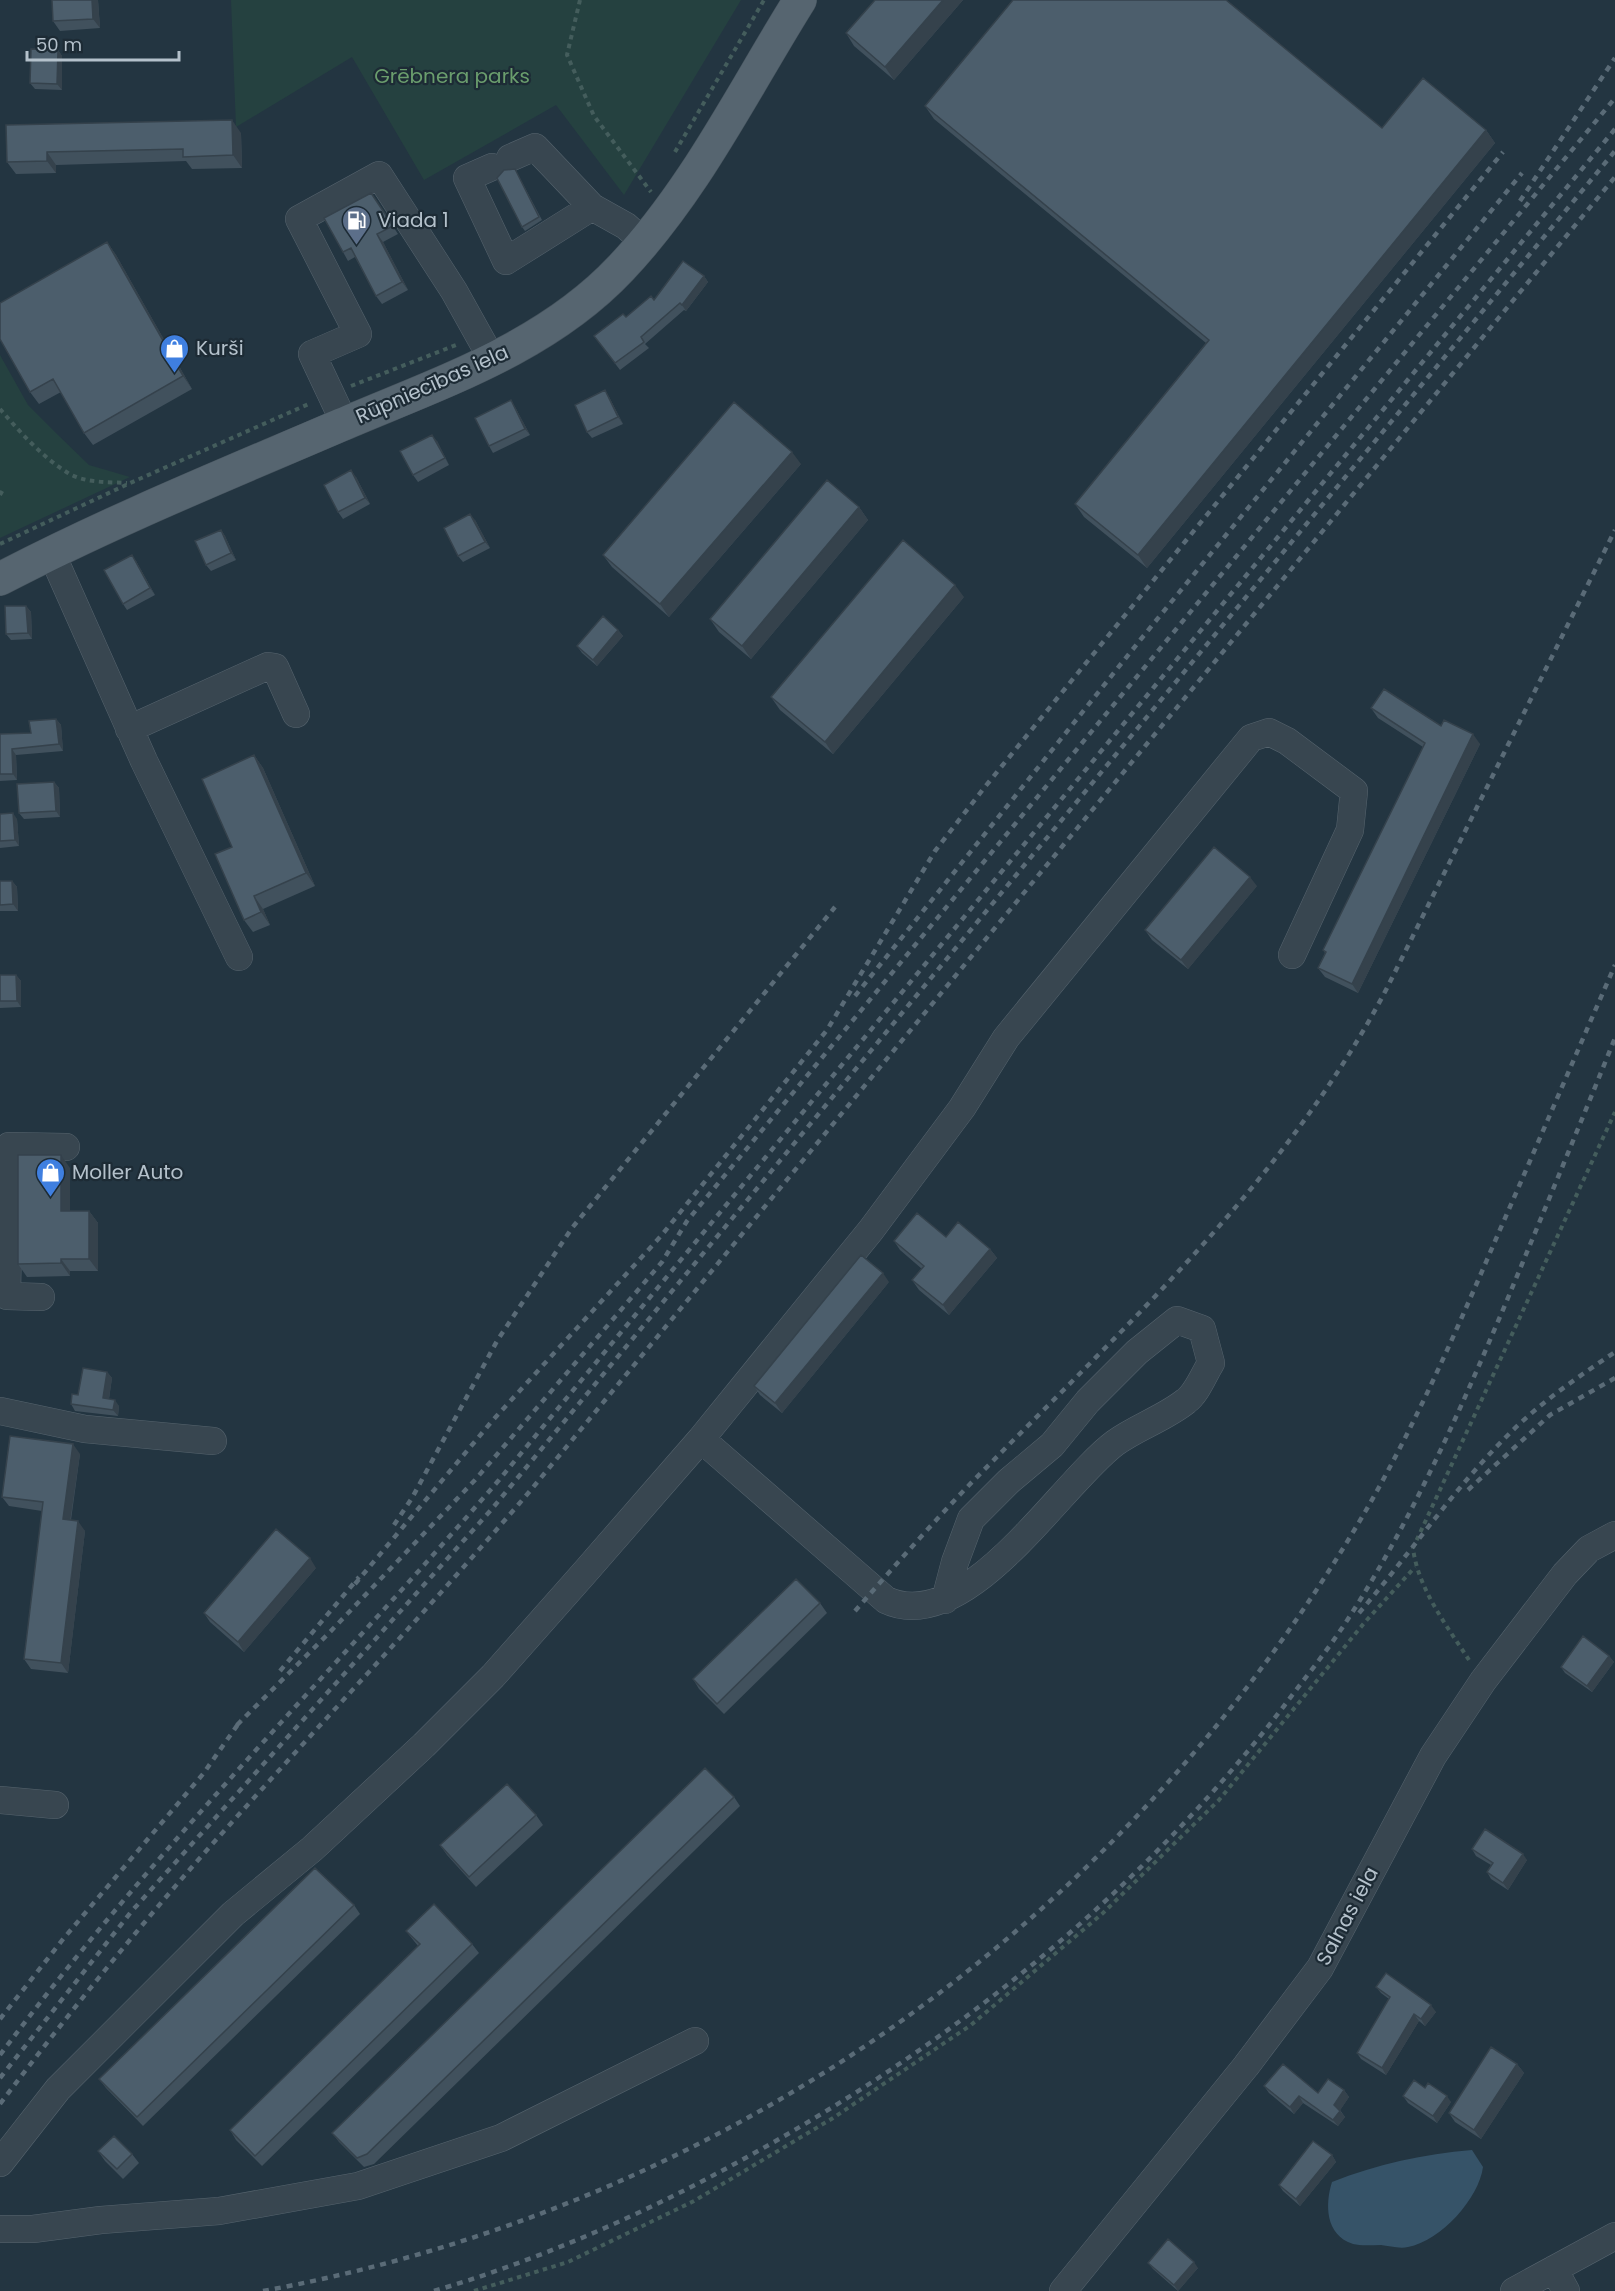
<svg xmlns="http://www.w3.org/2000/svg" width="1615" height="2291" viewBox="0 0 1615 2291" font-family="Poppins,sans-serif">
<rect width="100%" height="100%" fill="#233541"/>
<!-- green -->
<path fill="#254140" d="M231 0H741L624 195 556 105 424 180 352 57 236 127Z
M0 355 28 405 58 435 89 465 130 477 0 538Z"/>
<!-- water -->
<path fill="#365368" d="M1472 2150 1483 2167C1479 2198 1441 2241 1408 2247 1400 2249 1389 2246 1381 2245 1372 2245 1361 2246 1353 2244 1325 2235 1325 2204 1332 2182 1378 2164 1423 2154 1472 2150Z"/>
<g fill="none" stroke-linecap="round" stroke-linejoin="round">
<defs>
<path id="minor" d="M510 158 535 147 592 207 626 226 644 242
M492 167 467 178 506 261 592 207
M345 424 312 354 358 334 299 219 379 175 454 291 493 361
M51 552 144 761 239 957
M129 729 268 666 275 667 296 714
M0 1182 9 1183 7 1296 41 1297
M9 1183V1146L66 1147
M0 1411 85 1429 213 1441
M701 1439 886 1600C966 1638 1060 1484 1115 1443 1137 1427 1165 1418 1186 1401 1197 1393 1204 1374 1211 1363L1202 1329 1177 1320 1137 1352 1088 1401 1052 1445 1009 1481 971 1519 955 1562 945 1600
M0 1800 55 1805
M0 2163 58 2089 233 1914 312 1849 424 1745 493 1676 586 1571 701 1439 871 1230 962 1108 1006 1038 1251 738 1269 732 1287 741 1354 791 1350 830 1292 955
M0 2229H33L101 2220 219 2211 358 2186 501 2138 695 2041
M1554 2269 1566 2291
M1063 2291 1246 2066 1320 1968 1433 1756 1483 1681 1565 1574 1589 1549 1615 1535
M1514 2291 1615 2236"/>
<path id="major" d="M0 579C111 521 227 474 341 425 439 383 546 348 621 268 695 190 743 91 800 0"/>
</defs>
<!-- minor casing -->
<use href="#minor" stroke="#56646e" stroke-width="28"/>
<!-- major casing -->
<use href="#major" stroke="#44525c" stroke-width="34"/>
<!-- path -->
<path stroke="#445d5c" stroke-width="4" stroke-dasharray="4.5 4.5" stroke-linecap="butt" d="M580 0 567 55 594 116 651 192
M675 152 764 0
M351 386 456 345
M0 409C20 432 42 457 68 473 84 483 108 482 127 483
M0 495 4 488
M0 544 128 484 311 403
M1469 1660C1447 1626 1418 1589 1413 1548L1615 1112
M474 2291 568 2262 694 2201 833 2118 971 2025 1103 1913 1219 1800 1365 1622 1415 1567"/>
<!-- minor -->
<use href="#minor" stroke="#384650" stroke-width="27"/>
<!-- major -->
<use href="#major" stroke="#566570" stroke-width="33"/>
<!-- rail -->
<path stroke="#5a6b77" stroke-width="4.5" stroke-dasharray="6 6" stroke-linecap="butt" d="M1520 201 1615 58
M855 996 1141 639 1522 173
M1468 1490 1550 1415 1615 1378
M394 1525 412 1498 497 1341 572 1228 835 907
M355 1584 493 1420 661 1236 827 1030 935 851 984 788 1503 152
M855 1611C894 1567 933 1522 974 1480 1124 1327 1286 1181 1387 988L1615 530
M1359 1613C1410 1554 1454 1488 1510 1433 1541 1402 1578 1377 1615 1352
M280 1671 359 1577
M237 1725 330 1632 475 1480 662 1262 687 1221 1615 98
M0 2019 64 1938 203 1774 241 1720
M0 2055C152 1851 333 1672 499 1480L1615 129
M0 2078 131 1912 491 1510 1615 151
M0 2104C68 2014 140 1925 215 1841 320 1724 428 1610 530 1491L1615 177
M263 2291C730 2205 1126 1920 1365 1512 1417 1422 1458 1327 1499 1232 1538 1143 1576 1054 1615 965
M434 2291C545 2258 648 2212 749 2156 955 2042 1139 1894 1284 1706 1305 1678 1328 1650 1348 1619 1412 1520 1459 1413 1505 1305 1542 1216 1579 1127 1615 1038"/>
</g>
<!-- wall -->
<path fill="#41515d" d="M52 0H98L100 28 60 31 53 21Z
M875 0H963L894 80 854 46 846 33Z
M58 50 62 56V90L35 89 30 83Z
M925 106 1382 128 1486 130 1495 143 1147 568 1084 517 1075 504 1206 343 934 119Z
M6 125 241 133 242 168 192 169 186 161 56 165V173L16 174 7 162Z
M515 169 542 220 525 231 522 227Z
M371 193 398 234 383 242 408 290 382 304 376 296 355 257 348 261 343 252Z
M107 242 116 255 192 389 93 445 84 433 61 392 39 404 30 392Z
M704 276 708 282 686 311 684 310 645 344 649 348 620 370 594 336 654 300Z
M605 390 609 397 623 424 592 438 587 432Z
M515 407 530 435 493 453 489 446Z
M437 441 449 465 418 482 413 475Z
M801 464 669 617 612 567 603 555Z
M356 477 370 504 343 519 338 512Z
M859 507 868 520 751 659 719 632 710 619Z
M475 520 490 548 463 562 458 556Z
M221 530 225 536 236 560 211 571 206 565Z
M136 561 155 595 127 610 123 604Z
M964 597 833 754 780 710 771 697Z
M26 606 31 612 32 639 11 640 6 634Z
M618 630 623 636 597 666 582 653 577 646Z
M1371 708 1441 726 1480 744 1358 993 1325 977 1318 968 1325 953 1323 950 1423 747 1378 718Z
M56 719 61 725 63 751 16 755 17 780 0 781V734L31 733Z
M254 755 263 768 315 886 263 909 270 925 253 932 244 920 232 847Z
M54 782 59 788 60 817 24 819 19 813Z
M0 814 17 819 19 846 0 848Z
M0 881H12L17 887 18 911H0Z
M1257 886 1188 969 1152 940 1145 930Z
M0 975H16L21 981V1007L0 1008Z
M70 1168V1211H89L98 1223V1271H70V1276L27 1277 18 1264Z
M946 1237 990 1249 997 1258 949 1315 919 1290 912 1280 922 1269 900 1250 894 1241Z
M889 1282 782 1413 760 1395 754 1386Z
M107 1372 112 1378 109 1399 119 1406 118 1416 75 1411 71 1404 78 1395Z
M80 1454 71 1520 85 1531 68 1673 31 1669 24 1659 42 1511 9 1506 2 1497Z
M316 1568 244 1652 210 1622 204 1613Z
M820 1603 827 1613 724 1714 699 1689 693 1679Z
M1609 1656 1614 1662 1592 1692 1565 1673 1561 1667Z
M734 1797 740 1806 374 2164 364 2167 339 2142 332 2133Z
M536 1815 543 1825 476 1887 447 1855 440 1845Z
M1472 1849 1527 1860 1508 1890 1491 1879 1487 1872 1491 1865 1476 1856Z
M354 1905 360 1914 143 2126 106 2088 99 2079Z
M406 1931 472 1944 479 1953 262 2166 236 2140 230 2130 418 1946Z
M1376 1987 1436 2012 1425 2026 1419 2021 1386 2075 1361 2059 1357 2053 1389 1999 1381 1993Z
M1517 2064 1524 2073 1481 2139 1455 2122 1449 2113Z
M1264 2086 1318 2093 1344 2090 1349 2097 1340 2110 1345 2117 1338 2126 1303 2103 1294 2114 1269 2093Z
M1425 2088 1451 2102 1437 2123 1408 2103 1403 2096Z
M98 2151 132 2154 139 2163 123 2179 105 2161Z
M1332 2155 1336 2162 1300 2206 1283 2191 1279 2185Z
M1148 2263 1198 2268 1178 2291 1153 2269Z"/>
<!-- shaded-wall -->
<path fill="#35424c" d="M92 0H98L100 28 93 19Z
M943 0H963L894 80 885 67Z
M58 50 62 56V90L57 84Z
M232 120 241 133 242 168 233 155Z
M1486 130 1495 143 1147 568 1138 555Z
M47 152 56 165V173L47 161Z
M377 234 383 242 408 290 402 282Z
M107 242 116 255 192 389 183 376Z
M704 276 708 282 686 311 682 305Z
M605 390 609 397 623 424 618 417Z
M511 400 515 407 530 435 525 429Z
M432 435 437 441 449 465 445 458Z
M792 452 801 464 669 617 660 604Z
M351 470 356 477 370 504 365 498Z
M859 507 868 520 751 659 742 646Z
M470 514 475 520 490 548 485 542Z
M221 530 225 536 236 560 231 553Z
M132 555 136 561 155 595 150 588Z
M955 585 964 597 833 754 825 742Z
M26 606 31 612 32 639 28 633Z
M618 630 623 636 597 666 593 660Z
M56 719 61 725 63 751 59 744Z
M1473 734 1480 744 1358 993 1352 984Z
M12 749 16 755 17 780 13 774Z
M254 755 263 768 315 886 306 873Z
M54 782 59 788 60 817 56 811Z
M13 813 17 819 19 846 15 840Z
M1250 877 1257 886 1188 969 1181 960Z
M12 881 17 887 18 911 13 904Z
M254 896 263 909 270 925 261 912Z
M16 975 21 981V1007L17 1001Z
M61 1155 70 1168V1223L61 1211Z
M89 1211 98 1223V1271L89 1259Z
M990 1249 997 1258 949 1315 943 1305Z
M61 1259 70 1271V1276L61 1263Z
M883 1273 889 1282 782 1413 775 1403Z
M107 1372 112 1378 108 1405 103 1398Z
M115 1400 119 1406 118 1416 113 1410Z
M73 1444 80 1454 69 1529 63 1519Z
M78 1521 85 1531 68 1673 61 1663Z
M310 1558 316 1568 244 1652 238 1642Z
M1609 1656 1614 1662 1592 1692 1587 1686Z
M1523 1854 1527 1860 1508 1890 1503 1883Z
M1431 2005 1436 2012 1425 2026 1421 2019Z
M1414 2014 1419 2021 1386 2075 1382 2068Z
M1517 2064 1524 2073 1481 2139 1474 2130Z
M1344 2090 1349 2097 1339 2112 1334 2105Z
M1299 2096 1303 2103 1294 2114 1290 2107Z
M1447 2096 1451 2102 1437 2123 1433 2116Z
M1340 2111 1345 2117 1338 2126 1333 2120Z
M1332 2155 1336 2162 1300 2206 1296 2199Z
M1194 2262 1198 2268 1178 2291 1174 2285Z"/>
<!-- building -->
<path fill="#4c5e6c" stroke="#35424c" stroke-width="1.5" d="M52 0H92L93 19 53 21Z
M875 0H943L885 67 846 33Z
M1013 0H1226L1382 128 1423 78 1486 130 1138 555 1075 504 1209 340 925 106Z
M31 49 58 50 57 84 30 83Z
M232 120 233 155 183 157V149L47 152V161L7 162 6 125Z
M515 169 539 217 522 227 497 178 504 170Z
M371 193 393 226 377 234 402 282 376 296 351 248 343 252 324 218Z
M107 242 183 376 84 433 53 379 30 392 0 339V303Z
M683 261 704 276 682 305 680 303 641 337 644 342 615 363 594 336 623 314 626 317 651 296 654 300Z
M605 390 618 417 587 432 575 405Z
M511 400 525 429 489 446 475 418Z
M734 402 792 452 660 604 603 555Z
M432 435 445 458 413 475 400 451Z
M351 470 365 498 338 512 324 485Z
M827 480 859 507 742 646 710 619Z
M470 514 485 542 458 556 444 528Z
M221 530 231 553 206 565 195 541Z
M903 540 955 585 825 742 771 697Z
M132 555 150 588 123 604 104 570Z
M5 606H26L28 633 6 634Z
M603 616 618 630 593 660 577 646Z
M1384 689 1441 726 1444 720 1473 734 1352 984 1318 968 1326 952 1323 950 1425 743 1371 708Z
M56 719 59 744 12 749 13 774H0V734L31 733 29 721Z
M254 755 306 873 254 896 261 912 244 920 215 854 232 847 202 779Z
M54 782 56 811 19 813 17 784Z
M13 813 15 840 0 841V814Z
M1214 847 1250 877 1181 960 1145 930Z
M0 881H12L13 904 0 905Z
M0 975H16L17 1001H0Z
M18 1155H61V1211H89V1259H61V1263L18 1264Z
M917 1213 946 1237 958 1222 990 1249 943 1305 912 1280 924 1266 894 1241Z
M861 1255 883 1273 775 1403 754 1386Z
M83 1368 107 1372 103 1398 115 1400 113 1410 71 1404 72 1394 78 1395Z
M10 1436 73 1444 63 1519 78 1521 61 1663 24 1659 43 1502 2 1497Z
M276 1529 310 1558 238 1642 204 1613Z
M796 1579 820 1603 717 1704 693 1679Z
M1583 1636 1609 1656 1587 1686 1561 1667Z
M705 1768 734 1797 367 2154 357 2158 332 2133Z
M507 1784 536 1815 469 1877 440 1845Z
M1485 1829 1523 1854 1503 1883 1487 1872 1493 1863 1472 1849Z
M315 1868 354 1905 137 2117 99 2079Z
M434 1904 472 1944 255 2156 230 2130 420 1944 406 1931Z
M1386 1973 1431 2005 1421 2019 1414 2014 1382 2068 1357 2053 1390 1997 1376 1987Z
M1491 2047 1517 2064 1474 2130 1449 2113Z
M1283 2064 1318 2093 1328 2079 1344 2090 1334 2105 1340 2111 1333 2120 1299 2096 1290 2107 1264 2086Z
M1414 2080 1425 2088 1428 2083 1447 2096 1433 2116 1403 2096Z
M114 2136 132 2154 117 2169 98 2151Z
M1313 2141 1332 2155 1296 2199 1279 2185Z
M1168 2239 1194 2262 1174 2285 1148 2263Z"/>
<!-- icons -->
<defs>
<symbol id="fuel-pin" viewBox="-11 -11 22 30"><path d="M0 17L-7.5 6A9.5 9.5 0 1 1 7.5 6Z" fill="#5c6f8a" stroke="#1d2b35"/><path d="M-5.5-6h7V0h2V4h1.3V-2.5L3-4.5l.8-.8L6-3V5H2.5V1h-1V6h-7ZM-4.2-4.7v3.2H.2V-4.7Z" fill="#fff"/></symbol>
<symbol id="shop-pin" viewBox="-11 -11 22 30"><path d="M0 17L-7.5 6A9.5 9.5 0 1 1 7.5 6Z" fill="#3f7fe0" stroke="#1d2b35"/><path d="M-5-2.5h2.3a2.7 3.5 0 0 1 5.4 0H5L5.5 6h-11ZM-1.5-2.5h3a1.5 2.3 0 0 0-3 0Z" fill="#fff"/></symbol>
</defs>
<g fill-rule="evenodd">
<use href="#fuel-pin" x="340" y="204" width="33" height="45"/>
<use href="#shop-pin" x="158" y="332" width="33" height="45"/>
<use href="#shop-pin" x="34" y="1156" width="33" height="45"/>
</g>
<g text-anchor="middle" stroke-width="4.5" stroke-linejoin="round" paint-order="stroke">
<!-- park labels -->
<g font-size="20" fill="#6a9d6d" stroke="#1d2b35">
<text x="452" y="83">Grēbnera parks</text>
</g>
<!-- poi labels -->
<g font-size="20" fill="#b4c1cb" stroke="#1d2b35" text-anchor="start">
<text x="378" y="227">Viada 1</text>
<text x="196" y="355">Kurši</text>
<text x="72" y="1179">Moller Auto</text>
</g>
<!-- street labels -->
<g font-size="20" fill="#b4c1cb" stroke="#1d2b35">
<text transform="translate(432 384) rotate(-24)" y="7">Rūpniecības iela</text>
<text transform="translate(1347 1916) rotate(-62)" y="7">Salnas iela</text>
</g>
</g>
<!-- scale -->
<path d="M27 51v9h152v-9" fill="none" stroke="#b4c1cb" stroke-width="3"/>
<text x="36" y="51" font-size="18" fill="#b4c1cb" stroke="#1d2b35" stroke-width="4.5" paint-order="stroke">50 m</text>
</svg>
